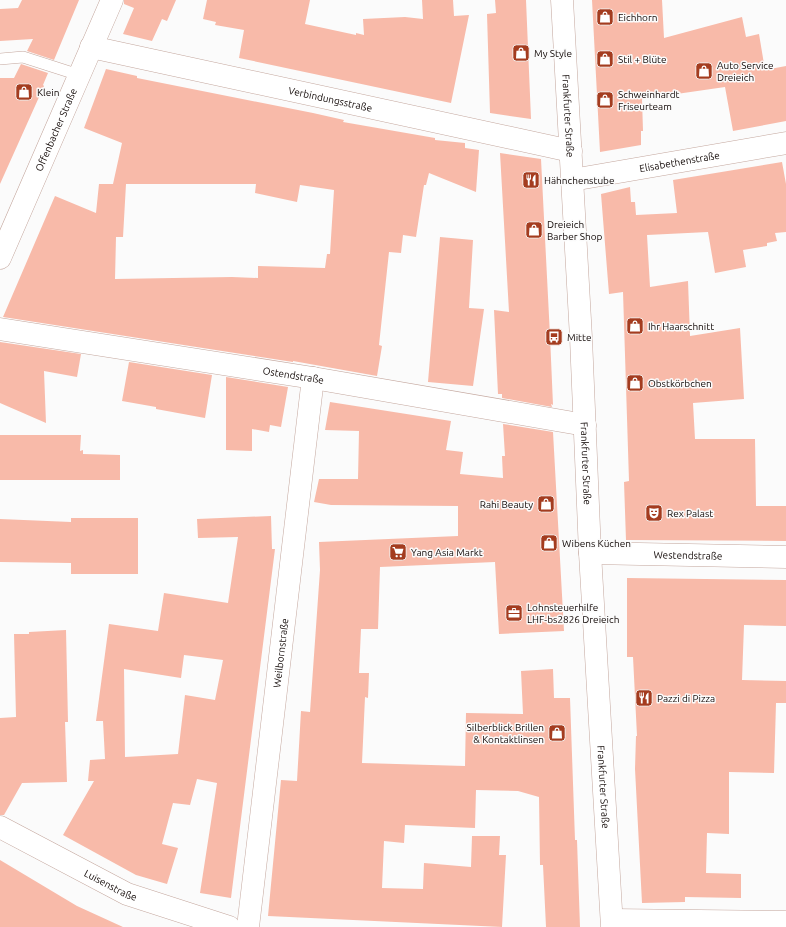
<svg xmlns="http://www.w3.org/2000/svg" width="786" height="927" viewBox="0 0 786 927" font-family="Ubuntu,sans-serif">
<rect width="100%" height="100%" fill="#fbfbfb"/>
<!-- building -->
<path fill="#f8baa9" fill-rule="evenodd" d="M22 0H79L54 60 27 51 33 39 0 41V9L18 8Z
M124 0H176L167 21 162 19 152 41 123 34 134 8 124 4Z
M207 0H310L305 24 356 35V33L364 35 363 19 405 17 423 19 422 0H453L454 16 469 15 451 103 239 58 244 30 215 25 216 22 203 19Z
M495 0H526L531 119 490 113 487 14 496 13Z
M592 0H662L664 38 742 17 746 37 759 34 765 70 786 66V121L733 131 725 87 642 99 643 131H641V145L600 152Z
M21 64 48 73 43 85 44 86 0 184V78H14Z
M106 69 137 76V78L313 113 344 120 343 122 435 138V140L465 143V148L479 150 476 192 429 173 426 185H424L416 237 403 235 401 253 389 252 379 345 382 346 377 376 293 361V362L3 317 55 196 96 213 99 184H120H113L122 143 84 128ZM126 184H256L255 193 297 202 300 185 334 190 330 254H327L325 268 258 266V278L232 277 115 279 116 237H123Z
M500 153 541 159 550 336 553 405 551 404 552 407 502 398V394H498L494 310 509 312Z
M782 162 786 184V232L775 233 777 241 767 243V246L743 250 746 267 715 273 708 232 647 235 650 287 688 281 690 336 740 328 744 399 693 403 695 439H755L756 506H786V541L626 540 624 482 629 481 623 292 609 294 601 194 630 187 631 202H635L636 215 677 213 673 180Z
M440 237 473 240 469 308 484 309 473 386 428 382Z
M0 342 81 354 77 377 44 371 46 423 0 403Z
M129 362 212 375 205 418 156 409V407L122 401Z
M226 377 288 387 281 427 270 425 269 432 252 429V451L226 450Z
M330 402 451 421 446 450 463 452 460 474 503 478 502 456H505L503 424 553 432 564 631 499 634 495 562 380 567 378 629H361L359 673H369L368 698 365 697 362 763 465 766 466 713 523 714 521 671 553 669 554 698H570L575 840H577L580 927H546L543 865H540L539 797 518 791 476 790 475 828 405 825 404 843 384 841 382 888 423 889 424 863 471 867 472 836H500L499 855H506L502 927 268 916 281 780 297 781 301 711 310 712 320 570 319 542 458 536V506L331 505 314 502 319 479H358L359 431 325 430Z
M0 435H81L80 451 83 450V454L120 455V480H0Z
M271 516 272 549H275L231 898 200 893 217 783 197 779 190 805 173 803 162 844 178 848 167 884 136 875 63 835 94 781H88L90 760 105 759 103 721H96L109 624 158 631 164 593 228 603 238 537 198 538 197 519ZM184 655 223 660 215 700 185 695 178 754 125 757 124 669 181 678Z
M71 518H138V574H71V563L0 562V519L71 522Z
M627 578 786 580V626L744 625 742 680 786 681V703H776L774 773 729 772V834L707 833 706 873 741 874V898L685 897V902L642 903 635 769 636 736H637L633 657H627Z
M66 630 68 722H65L67 782 22 783 4 815H0V718L16 717 14 634H29V632Z
M0 860 77 906 123 927H0Z"/>
<g fill="none" stroke-linecap="round" stroke-linejoin="round">
<defs>
<path id="service" d="M0 59 23 57 79 75"/>
<g id="minor">
<path id="s1" d="M91 47 571 151"/>
<path id="s2" d="M572 180 786 143"/>
<path id="s3" d="M0 329 313 378 585 425"/>
<path id="s4" d="M590 553 786 557"/>
<path id="s5" d="M0 827 127 894 229 927"/>
<path d="M612 920 786 922"/>
<path id="s6" d="M248 927 313 378"/>
</g>
<g id="tertiary">
<path id="s7" d="M562 0 581 338 590 553 612 927"/>
<path id="s8" d="M0 258 112 0"/>
</g>
</defs>
<!-- service casing -->
<use href="#service" stroke="#c4a79e" stroke-width="12"/>
<!-- minor casing -->
<use href="#minor" stroke="#c4a79e" stroke-width="23"/>
<!-- tertiary casing -->
<use href="#tertiary" stroke="#c4a79e" stroke-width="23"/>
<!-- service -->
<use href="#service" stroke="#fff" stroke-width="11"/>
<!-- minor -->
<use href="#minor" stroke="#fff" stroke-width="22"/>
<!-- tertiary -->
<use href="#tertiary" stroke="#fff" stroke-width="22"/>
</g>
<!-- icons -->
<defs>
<symbol id="shop-square" viewBox="-11 -11 22 22"><rect x="-9" y="-9" width="18" height="18" rx="4" fill="#a43c1f" stroke="#fbfbfb"/><path d="M-5-2.5h2.3a2.7 3.5 0 0 1 5.4 0H5L5.5 6h-11ZM-1.5-2.5h3a1.5 2.3 0 0 0-3 0Z" fill="#fff"/></symbol>
<symbol id="restaurant-square" viewBox="-11 -11 22 22"><rect x="-9" y="-9" width="18" height="18" rx="4" fill="#a43c1f" stroke="#fbfbfb"/><path d="M-5-6h1v4h1v-4h1v4h1v-4h1v5L-1.5 .5V6h-2V.5L-5-1ZM5-6V6H3V1.5H1.5Q1.5-4 5-6Z" fill="#fff"/></symbol>
<symbol id="bus-square" viewBox="-11 -11 22 22"><rect x="-9" y="-9" width="18" height="18" rx="4" fill="#a43c1f" stroke="#fbfbfb"/><path d="M-5-6H5V4H4V6H2V4H-2V6H-4V4H-5ZM-3.5-4V0h7V-4ZM-3.5 1.2v1.5H-2V1.2ZM2 1.2v1.5H3.5V1.2Z" fill="#fff"/></symbol>
<symbol id="theatre-square" viewBox="-11 -11 22 22"><rect x="-9" y="-9" width="18" height="18" rx="4" fill="#a43c1f" stroke="#fbfbfb"/><path d="M-5-5.5Q0-4 5-5.5V0Q5 5 0 6Q-5 5-5 0ZM-3.3-2.5H-1v1.5H-3.3ZM1-2.5H3.3v1.5H1ZM-2.8 1Q0 5.5 2.8 1Z" fill="#fff"/></symbol>
<symbol id="supermarket-square" viewBox="-11 -11 22 22"><rect x="-9" y="-9" width="18" height="18" rx="4" fill="#a43c1f" stroke="#fbfbfb"/><path d="M-6-5.5h2.5l.6 2H6L4.5 2H-2.5L-4.4-4H-6ZM-1.5 3.2a1.3 1.3 0 1 0 .1 0ZM3 3.2a1.3 1.3 0 1 0 .1 0Z" fill="#fff"/></symbol>
<symbol id="office-square" viewBox="-11 -11 22 22"><rect x="-9" y="-9" width="18" height="18" rx="4" fill="#a43c1f" stroke="#fbfbfb"/><path d="M-6-3h4V-5.5h4V-3h4V5H-6ZM-1-4.5V-3h2v-1.5ZM-6 0V1H6V0Z" fill="#fff"/></symbol>
</defs>
<g fill-rule="evenodd">
<use href="#shop-square" x="595" y="7" width="20" height="20"/>
<use href="#shop-square" x="511" y="43" width="20" height="20"/>
<use href="#shop-square" x="595" y="49" width="20" height="20"/>
<use href="#shop-square" x="694" y="61" width="20" height="20"/>
<use href="#shop-square" x="14" y="82" width="20" height="20"/>
<use href="#shop-square" x="595" y="90" width="20" height="20"/>
<use href="#restaurant-square" x="521" y="170" width="20" height="20"/>
<use href="#shop-square" x="524" y="220" width="20" height="20"/>
<use href="#shop-square" x="625" y="316" width="20" height="20"/>
<use href="#bus-square" x="544" y="327" width="20" height="20"/>
<use href="#shop-square" x="625" y="373" width="20" height="20"/>
<use href="#shop-square" x="536" y="494" width="20" height="20"/>
<use href="#theatre-square" x="644" y="503" width="20" height="20"/>
<use href="#shop-square" x="539" y="533" width="20" height="20"/>
<use href="#supermarket-square" x="388" y="542" width="20" height="20"/>
<use href="#office-square" x="504" y="603" width="20" height="20"/>
<use href="#restaurant-square" x="634" y="688" width="20" height="20"/>
<use href="#shop-square" x="547" y="723" width="20" height="20"/>
</g>
<g text-anchor="middle" stroke-width="3" stroke-linejoin="round" paint-order="stroke">
<!-- poi labels -->
<g font-size="10" fill="#120907" stroke="#fbfbfb" text-anchor="start">
<text x="618" y="21">Eichhorn</text>
<text x="534" y="57">My Style</text>
<text x="618" y="63">Stil + Blüte</text>
<text x="717" y="69">Auto Service<tspan x="717" dy="12">Dreieich</tspan></text>
<text x="37" y="96">Klein</text>
<text x="618" y="98">Schweinhardt<tspan x="618" dy="12">Friseurteam</tspan></text>
<text x="544" y="184">Hähnchenstube</text>
<text x="547" y="228">Dreieich<tspan x="547" dy="12">Barber Shop</tspan></text>
<text x="648" y="330">Ihr Haarschnitt</text>
<text x="567" y="341">Mitte</text>
<text x="648" y="387">Obstkörbchen</text>
<text x="533" y="508" text-anchor="end">Rahi Beauty</text>
<text x="667" y="517">Rex Palast</text>
<text x="562" y="547">Wibens Küchen</text>
<text x="411" y="556">Yang Asia Markt</text>
<text x="527" y="611">Lohnsteuerhilfe<tspan x="527" dy="12">LHF-bs2826 Dreieich</tspan></text>
<text x="657" y="702">Pazzi di Pizza</text>
<text x="544" y="731" text-anchor="end">Silberblick Brillen<tspan x="544" dy="12">&amp; Kontaktlinsen</tspan></text>
</g>
<!-- street labels -->
<g font-size="10" fill="#120907" stroke="#fbfbfb">
<text dy="4" stroke="none"><textPath href="#s1" startOffset="245">Verbindungsstraße</textPath></text>
<text dy="4" stroke="none"><textPath href="#s7" startOffset="116">Frankfurter Straße</textPath></text>
<text dy="4" stroke="none"><textPath href="#s8" startOffset="140">Offenbacher Straße</textPath></text>
<text dy="4" stroke="none"><textPath href="#s2" startOffset="109">Elisabethenstraße</textPath></text>
<text dy="4" stroke="none"><textPath href="#s3" startOffset="297">Ostendstraße</textPath></text>
<text dy="4" stroke="none"><textPath href="#s7" startOffset="464">Frankfurter Straße</textPath></text>
<text dy="4" stroke="none"><textPath href="#s4" startOffset="98">Westendstraße</textPath></text>
<text dy="4" stroke="none"><textPath href="#s6" startOffset="276">Weilbornstraße</textPath></text>
<text dy="4" stroke="none"><textPath href="#s7" startOffset="788">Frankfurter Straße</textPath></text>
<text dy="4" stroke="none"><textPath href="#s5" startOffset="125">Luisenstraße</textPath></text>
</g>
</g>
</svg>
